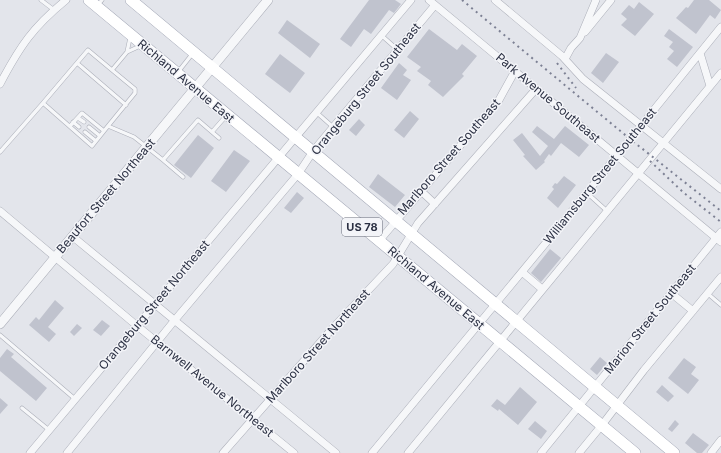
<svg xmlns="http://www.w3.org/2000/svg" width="721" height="453" viewBox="0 0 721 453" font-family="Inter,sans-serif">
<rect width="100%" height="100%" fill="#e3e5eb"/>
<!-- building -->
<path fill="#c0c3ce" d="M369 0H395L401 4 394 13 389 10 371 34 364 29 351 47 340 39Z
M694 0H709L721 10 715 19 710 15 696 34 676 18 686 7 688 8Z
M639 2 654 14 635 36 621 25 627 19 621 14 629 5 634 9Z
M287 20 320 44 310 58 278 33Z
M429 29 457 50 462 44 477 56 462 74 464 76 443 97 428 85 431 81 417 71 421 67 407 57Z
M669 29 693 47 677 67 667 59 674 51 669 47 673 42 664 36Z
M606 53 619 62 603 83 591 73Z
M280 54 305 73 290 93 265 74Z
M399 63 407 70 403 75 411 80 397 100 381 88Z
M410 111 419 119 404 138 394 130Z
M359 119 365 125 356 136 349 130Z
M537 126 554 139 565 126 589 145 579 157 561 143 551 156 549 154 544 161 545 162 536 170 523 156 525 155 513 140 522 133 540 156 548 146 532 132Z
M198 135 214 148 191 178 174 165Z
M234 150 250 161 226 192 211 181Z
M378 174 405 195 395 207 369 187Z
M564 176 576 185 558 208 547 198 554 189 552 187 555 183 557 184Z
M297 192 304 198 291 213 284 208Z
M550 249 561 258 541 282 531 273Z
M55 300 64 308 48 327 56 334 49 342 29 325 36 317 39 320Z
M102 320 110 326 101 336 93 330Z
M77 324 82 328 74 336 70 332Z
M7 349 14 354 11 357 47 388 36 401 0 371V358Z
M600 357 607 363 597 375 590 369Z
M684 358 696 367 691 374 699 380 688 394 668 378Z
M662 385 674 396 668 402 656 392Z
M520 387 537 402 518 425 499 409 498 411 491 406 497 399 505 405Z
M0 398 8 405 0 414Z
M675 420 679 424 672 432 668 429Z
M535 421 547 431 541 439 528 429Z
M693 433 709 445 702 453H697L685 443Z"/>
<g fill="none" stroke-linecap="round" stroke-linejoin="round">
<defs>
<path id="service" d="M41 0 54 10
M97 6 102 0
M381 35 398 50
M130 38 127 52 112 70 88 50 43 103 92 146 108 126 134 137 163 160 198 120 212 132 226 116
M127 52 140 46
M77 63 126 105
M178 72 193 53
M316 112 333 127
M78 118 84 122
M73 122 79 127
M70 126 82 113 104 131
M108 126 135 93V89L112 70
M89 127 100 136
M85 132 96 141
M212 132 219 138
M0 152 43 103
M163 160 183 177
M587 193 607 211
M707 293 721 305
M0 335 75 399
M22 408 49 430"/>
<path id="minor" d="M429 0 721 242
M495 0 562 56 583 79 721 189
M585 32 611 0
M700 53 710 86
M565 59 571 48 580 38 596 0
M0 84C20 46 33 27 66 0
M421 191 435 204
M0 211 136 325 294 453
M72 236 336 453
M379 241 499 100 515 71
M522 272 542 289
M671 293 693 311
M30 453 411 0
M67 453 174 321 298 174 314 150 435 5
M223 453 331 330 393 264 418 223 536 89
M372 453 559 227 721 27
M408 453 721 73
M541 453 721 232
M579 453 602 425 644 370 721 277
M711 453 721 440"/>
<path id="tertiary" d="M0 324 268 0"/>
<path id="primary" d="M89 0 635 453
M131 0 674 453"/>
</defs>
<!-- service casing -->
<use href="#service" stroke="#acafb9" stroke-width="4.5"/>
<!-- minor casing -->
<use href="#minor" stroke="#acafb9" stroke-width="8"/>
<!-- tertiary casing -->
<use href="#tertiary" stroke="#acafb9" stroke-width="10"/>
<!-- primary casing -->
<use href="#primary" stroke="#a3a7b6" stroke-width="12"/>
<!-- service -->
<use href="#service" stroke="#f6f7f9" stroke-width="3.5"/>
<!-- minor -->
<use href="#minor" stroke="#f6f7f9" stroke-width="7"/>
<!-- tertiary -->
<use href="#tertiary" stroke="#f6f7f9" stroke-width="9"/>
<!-- primary -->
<use href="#primary" stroke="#fff" stroke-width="11"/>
<!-- rail -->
<path stroke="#7d8194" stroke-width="2" stroke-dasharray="2 4" stroke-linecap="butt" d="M462 0 630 139 721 211
M557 63 576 88
M650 161 684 193 721 222"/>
</g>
<g text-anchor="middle" stroke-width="3" stroke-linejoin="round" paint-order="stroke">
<!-- shield labels -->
<rect fill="#f3f4f8" stroke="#676b79" stroke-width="1" x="342" y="218" width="40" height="18" rx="3"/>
<g font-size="11" font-weight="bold" fill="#2b3043">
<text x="362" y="231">US 78</text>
</g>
<!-- street labels -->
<g font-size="12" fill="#2b3043" stroke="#f3f4f8">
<text transform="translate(186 81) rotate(40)" y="4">Richland Avenue East</text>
<text transform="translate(366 89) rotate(-51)" y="4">Orangeburg Street Southeast</text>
<text transform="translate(548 98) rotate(40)" y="4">Park Avenue Southeast</text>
<text transform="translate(449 157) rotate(-49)" y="4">Marlboro Street Southeast</text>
<text transform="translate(600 176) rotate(-51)" y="4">Williamsburg Street Southeast</text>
<text transform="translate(106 196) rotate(-50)" y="4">Beaufort Street Northeast</text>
<text transform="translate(436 288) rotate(40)" y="4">Richland Avenue East</text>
<text transform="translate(154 305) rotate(-50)" y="4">Orangeburg Street Northeast</text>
<text transform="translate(650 319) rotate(-51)" y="4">Marion Street Southeast</text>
<text transform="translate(318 346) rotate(-48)" y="4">Marlboro Street Northeast</text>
<text transform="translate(212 386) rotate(39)" y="4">Barnwell Avenue Northeast</text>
</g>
</g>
</svg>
